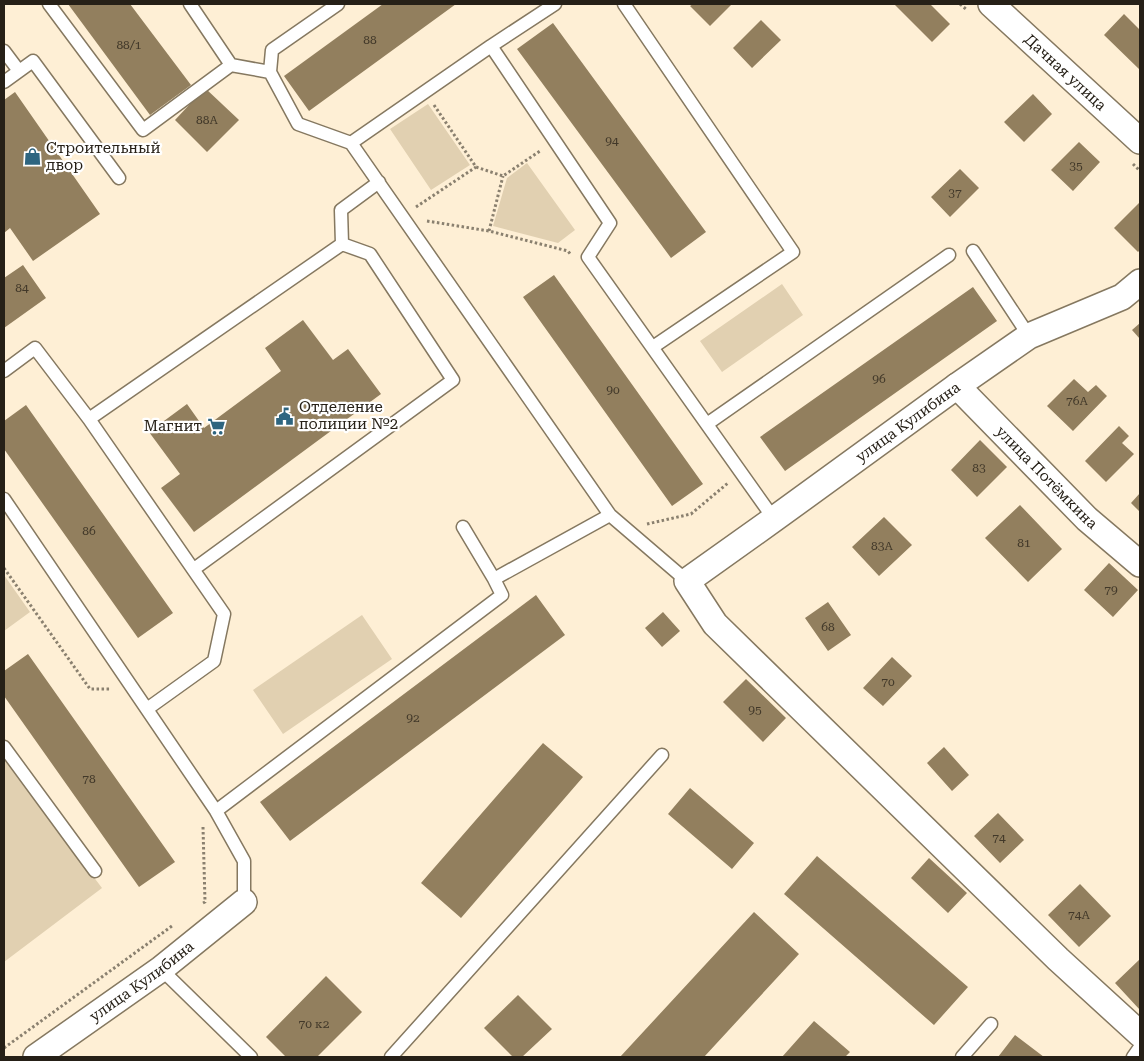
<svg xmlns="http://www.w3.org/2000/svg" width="1144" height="1061" viewBox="0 0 1144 1061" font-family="'Roboto Serif',serif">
<rect width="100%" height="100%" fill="#feefd5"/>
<!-- green -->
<path fill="#e1d0b1" d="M428 104 470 165 431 190 390 129Z
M527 163 575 230 558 243 493 226 507 178Z
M782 284 803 315 722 372 700 341Z
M4 575 30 612 4 631Z
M362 615 392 659 283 734 253 690Z
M4 758 102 888 4 962Z"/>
<!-- building -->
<path fill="#927f5e" d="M68 4H130L191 85 150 115Z
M383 4H456L309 111 284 76Z
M693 4H732L710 26 690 6Z
M894 4H930L950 24 932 42Z
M1124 14 1140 30V70L1104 35Z
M761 20 781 40 752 68 733 48Z
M553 23 706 232 671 258 517 49Z
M205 88 239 120 207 152 175 120Z
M15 92 100 214 33 261 10 228 4 233V100Z
M1033 94 1052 114 1024 142 1004 122Z
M1079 142 1100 162 1073 191 1051 170Z
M960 169 979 188 950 217 931 197Z
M1139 203 1140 204V250L1138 252 1114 228Z
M23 265 46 298 4 328V278Z
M554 275 703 484 672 506 523 297Z
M973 287 997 321 785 471 760 437Z
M303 320 333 360 348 349 381 394 194 532 161 488 180 474 149 432 187 404 204 428 281 371 265 348Z
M1140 323V339L1132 330Z
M1074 379 1088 392 1096 385 1107 396 1073 431 1047 406Z
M26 405 173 613 138 638 4 449V421Z
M1119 426 1129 436 1122 443 1134 454 1106 482 1085 461Z
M980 440 1007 467 977 497 951 470Z
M1140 493V512L1131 503Z
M1020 505 1062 549 1028 582 985 538Z
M884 517 912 545 879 576 852 547Z
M1109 563 1138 590 1113 617 1084 590Z
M536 595 565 635 290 841 260 802Z
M828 602 851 635 828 651 805 618Z
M663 612 680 631 662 647 645 628Z
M28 654 175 862 139 887 4 696V671Z
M892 657 912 676 883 706 863 688Z
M746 679 786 718 763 742 723 702Z
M543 743 583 777 461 918 421 883Z
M944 747 969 775 952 791 927 763Z
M690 788 754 843 732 869 668 814Z
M998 813 1024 840 1000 863 974 836Z
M817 856 968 987 934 1025 784 894Z
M929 858 967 893 948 913 911 878Z
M1080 884 1111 916 1079 947 1048 915Z
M754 912 799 954 704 1057H620Z
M1140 959V1010L1115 983Z
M326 976 362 1012 317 1057H286L266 1037Z
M518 995 552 1029 522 1057H513L484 1028Z
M814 1021 850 1052 845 1057H782Z
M1015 1035 1044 1057H998Z"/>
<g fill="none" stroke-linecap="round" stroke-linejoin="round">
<defs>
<path id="lane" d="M49 4 143 130 231 65 270 72 298 124 351 143 610 515 687 581
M190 4 231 65
M624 4 793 252 653 347
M491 46 610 223 588 257 774 519
M4 51 19 71
M270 72 272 50 338 4
M4 82 33 61 119 178
M351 143 491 46 555 4
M973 251 1029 336
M4 371 35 348 89 419 224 614 214 661 147 709
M89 419 342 244 341 210 379 182
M707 424 949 255
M4 499 216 811 244 861V902
M194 569 453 380 370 254 342 244
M494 579 610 515
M4 747 95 871
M216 811 502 595 494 579 463 527
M161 969 251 1057
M391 1057 662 755
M962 1057 991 1024
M1133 1057 1140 1047"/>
<g id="street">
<path id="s1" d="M991 4 1140 141"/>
<path d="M1140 282 1122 297 1029 336 957 386 774 519 687 581 715 624 1058 959 1140 1034"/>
<path id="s2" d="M957 386 1087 519 1140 564"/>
<path id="s3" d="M36 1057 161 969 244 902"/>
</g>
</defs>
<!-- lane casing -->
<use href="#lane" stroke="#857860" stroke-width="15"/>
<!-- street casing -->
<use href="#street" stroke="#857860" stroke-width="28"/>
<!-- path -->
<path stroke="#8a806f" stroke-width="3" stroke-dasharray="2.5 2.5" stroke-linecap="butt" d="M960 4 967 10
M434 105 476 167 503 176 540 151
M1133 164 1140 171
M416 207 476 167
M427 221 489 231 568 251 571 255
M489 231 503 176
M647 524 691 514 728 483 727 482
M4 568 90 689H111
M203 827 205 902 203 903
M4 1048 172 926"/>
<!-- lane -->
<use href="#lane" stroke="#fff" stroke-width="12"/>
<!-- street -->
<use href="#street" stroke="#fff" stroke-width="25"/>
</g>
<!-- icons -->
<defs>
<symbol id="shop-bare" viewBox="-9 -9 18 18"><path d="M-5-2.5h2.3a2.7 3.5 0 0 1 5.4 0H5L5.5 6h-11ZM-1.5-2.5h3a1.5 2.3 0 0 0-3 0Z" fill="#2e6580" stroke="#fff" stroke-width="2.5" paint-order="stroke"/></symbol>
<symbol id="civic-bare" viewBox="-9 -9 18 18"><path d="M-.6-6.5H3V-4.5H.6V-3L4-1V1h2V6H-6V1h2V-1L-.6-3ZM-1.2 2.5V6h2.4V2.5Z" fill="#2e6580" stroke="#fff" stroke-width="2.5" paint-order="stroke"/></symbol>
<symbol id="supermarket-bare" viewBox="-9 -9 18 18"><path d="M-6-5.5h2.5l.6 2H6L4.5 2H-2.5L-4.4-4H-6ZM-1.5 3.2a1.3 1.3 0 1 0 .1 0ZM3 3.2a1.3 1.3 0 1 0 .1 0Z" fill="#2e6580" stroke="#fff" stroke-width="2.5" paint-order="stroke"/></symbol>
</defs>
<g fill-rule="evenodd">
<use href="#shop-bare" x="20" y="144" width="25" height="25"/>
<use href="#civic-bare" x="272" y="404" width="25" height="25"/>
<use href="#supermarket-bare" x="204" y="414" width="25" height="25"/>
</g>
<g text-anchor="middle" stroke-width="4.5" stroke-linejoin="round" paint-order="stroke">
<!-- number labels -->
<g font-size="12" fill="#413829">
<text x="370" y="44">88</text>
<text x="129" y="49">88/1</text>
<text x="207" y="124">88А</text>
<text x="612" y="145">94</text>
<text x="1076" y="170">35</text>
<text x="955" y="197">37</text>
<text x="22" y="292">84</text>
<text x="879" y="383">96</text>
<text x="613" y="394">90</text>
<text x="1077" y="405">76А</text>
<text x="979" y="472">83</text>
<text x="89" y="535">86</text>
<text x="1024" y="547">81</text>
<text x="882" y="550">83А</text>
<text x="1111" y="594">79</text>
<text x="828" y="631">68</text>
<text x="888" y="686">70</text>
<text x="755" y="714">95</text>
<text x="413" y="722">92</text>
<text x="89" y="783">78</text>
<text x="999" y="842">74</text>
<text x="1079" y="919">74А</text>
<text x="314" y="1028">70 к2</text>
</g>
<!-- street labels -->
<g font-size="15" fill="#262017" stroke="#fff">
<text dy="5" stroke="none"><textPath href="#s1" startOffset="101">Дачная улица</textPath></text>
<text transform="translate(908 422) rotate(-36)" y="5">улица Кулибина</text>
<text dy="5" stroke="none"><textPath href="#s2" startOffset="128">улица Потёмкина</textPath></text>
<text dy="5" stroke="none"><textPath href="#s3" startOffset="130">улица Кулибина</textPath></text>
</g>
<!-- poi labels -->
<g font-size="15" fill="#262017" stroke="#fff" text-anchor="start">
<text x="46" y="153">Строительный<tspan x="46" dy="17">двор</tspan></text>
<text x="299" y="412">Отделение<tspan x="299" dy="17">полиции №2</tspan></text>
<text x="202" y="431" text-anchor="end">Магнит</text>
</g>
</g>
<!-- border -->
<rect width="1144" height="1061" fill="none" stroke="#262017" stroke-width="10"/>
</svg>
